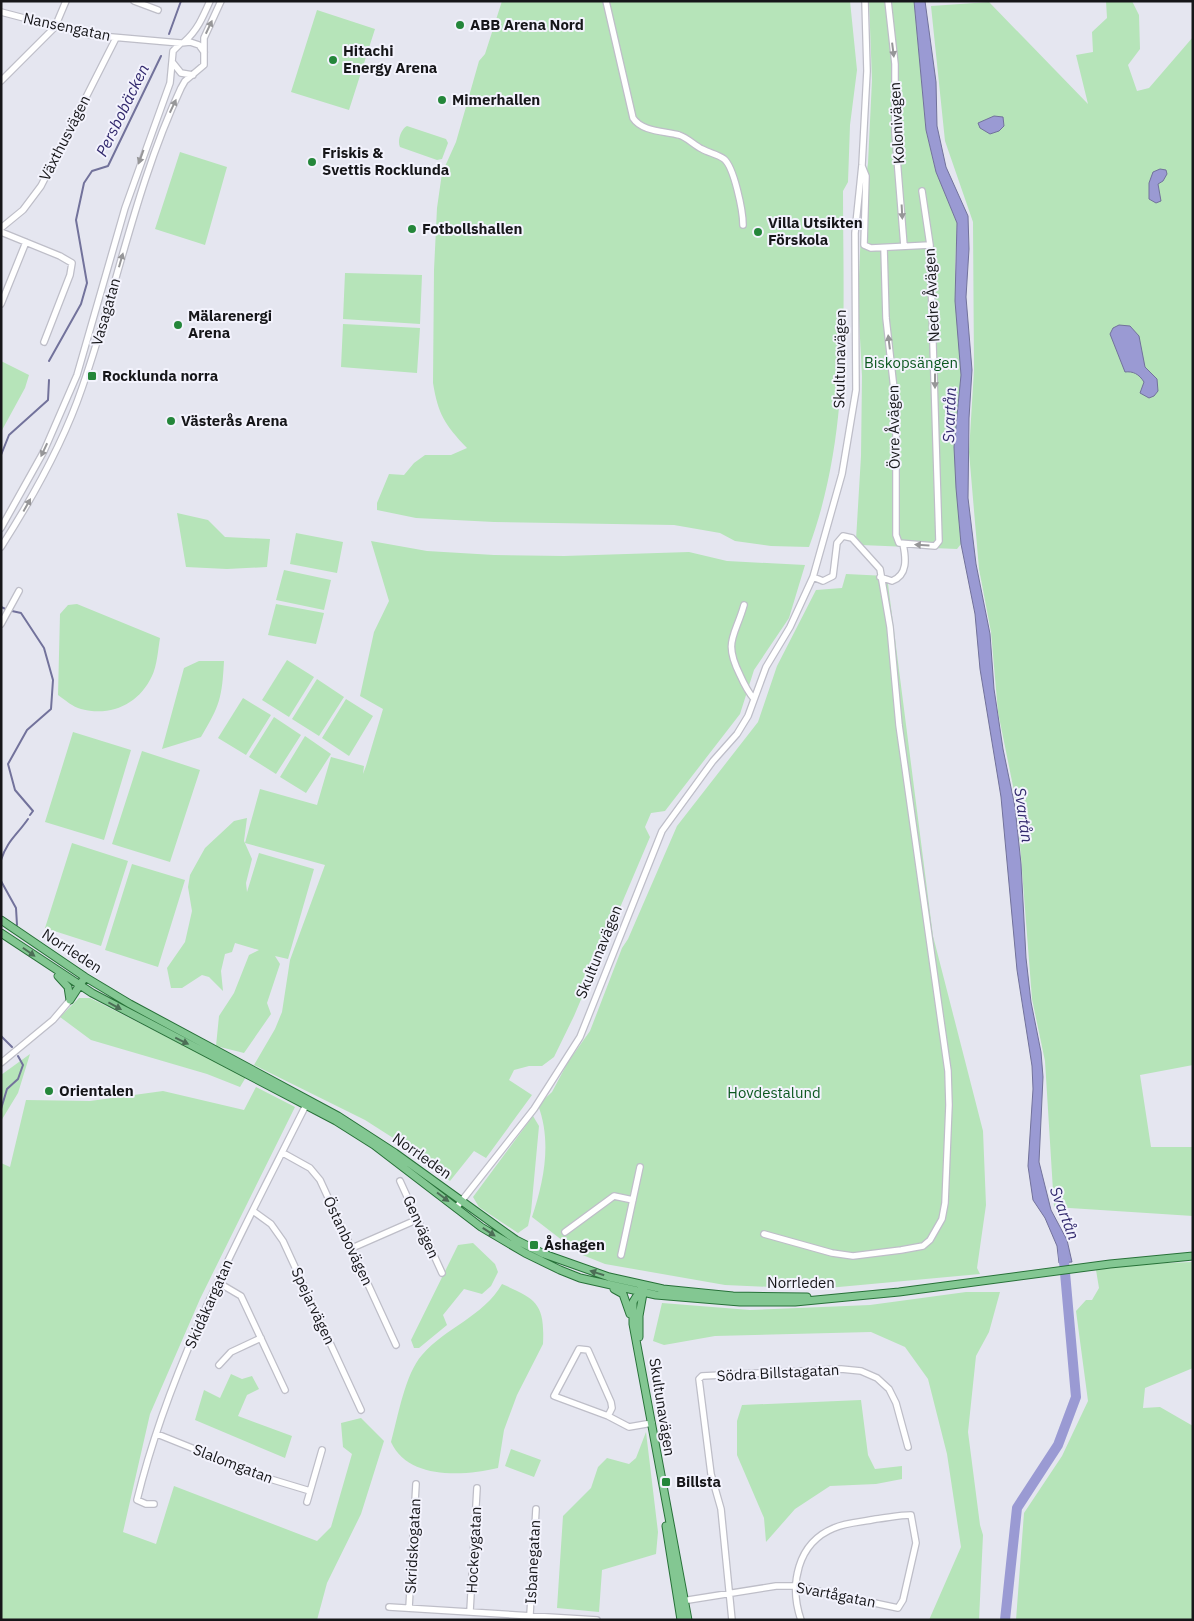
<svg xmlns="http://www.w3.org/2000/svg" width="1194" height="1621" viewBox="0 0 1194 1621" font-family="'IBM Plex Sans',sans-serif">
<rect width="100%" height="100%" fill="#e5e6f0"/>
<!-- green -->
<path fill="#b6e4b9" d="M502 1H850L857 70 850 125 848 182 843 191C843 311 851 433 809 547L771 546 735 541 720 533 674 525 494 522 416 518 377 510V503L389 474 404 475 414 463 425 455H451L467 448C445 425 438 414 433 383L434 270 437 208 442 173 456 142 479 61 485 54Z
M869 1H914L926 131 936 172 957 223 955 268 961 375 954 447 961 544 957 549 861 545 856 540 861 456 862 376 858 300 862 206 868 163 872 80Z
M1106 1H1132L1139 15 1140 49 1128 65 1137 91 1149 88 1193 37V1065L1140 1075 1151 1147H1193V1216L1054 1207 1045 1061 1032 999 1017 806 998 712 991 632 979 569 969 452 974 370 973 222 945 141 931 6 989 2 1088 104 1076 55 1093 52 1092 32 1107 18Z
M317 10 375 29 349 110 291 92Z
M407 126 446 139 448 143 442 159 437 160 400 147C397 141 401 129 407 126Z
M180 152 227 167 205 245 155 229Z
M345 273 422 275 420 324 343 319Z
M343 324 420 328 417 373 341 367Z
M1 361 29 375 25 388 1 432Z
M177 513 208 520 225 537 270 539 267 567 227 569 186 567Z
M296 533 343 542 337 573 290 564Z
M371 541 427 551 494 555 564 556 689 552 727 561 805 565 789 618 754 670 740 714 665 811 651 813 645 827 650 837 574 1016 554 1057 542 1066H529L514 1070 509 1080 532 1095 486 1158 474 1151 450 1181 401 1143 365 1120 254 1065 275 1029 282 1012 290 960 325 865 245 843 260 789 317 805 331 757 364 766 363 774 366 766 383 709 360 696 374 632 389 601Z
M284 570 331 580 324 610 276 600Z
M846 574 887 576 933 936 983 1131 986 1205 977 1268 980 1274 817 1289 725 1285 605 1264 580 1254 532 1217C544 1181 552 1142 538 1105L552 1092 568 1062 590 1031 622 948 628 939 677 826 758 722 777 666 816 590 842 588Z
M77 604 160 638C158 650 157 666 152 676 139 704 111 717 81 709 73 707 65 700 58 695L60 614 68 605Z
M276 604 324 613 316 644 268 635Z
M287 660 314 677 289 717 262 700Z
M199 661H224C222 698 220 705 201 737L162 749 184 668Z
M317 679 344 697 319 736 292 719Z
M243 698 271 715 246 755 218 738Z
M346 699 373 716 349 756 322 738Z
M274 717 301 735 276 774 249 757Z
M73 732 131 750 104 840 45 822Z
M305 736 331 754 306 793 280 777Z
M142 751 200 770 170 862 112 844Z
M247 818 244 841 252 859 246 883 247 892 259 853 314 869 288 959 275 956 280 964 267 1003 271 1014 244 1053 216 1046 219 1016 234 993 249 955 259 950 235 943 232 952 225 954 221 971 223 991 209 977 202 975 182 988H171L167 968 185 942 192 911 188 887 190 875 205 848 234 821Z
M72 843 128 861 101 946 45 928Z
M132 864 185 880 158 967 105 950Z
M79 998H90L246 1077 240 1087 207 1074 91 1040 60 1017Z
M30 1054 18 1093 1 1121V1075Z
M256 1087 295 1107 200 1299 150 1414 123 1532 156 1544 174 1486 317 1541 331 1527 352 1454 343 1447 341 1423 361 1418 384 1441 361 1514 327 1583 317 1620H1V1163L10 1167 26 1100 90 1101 163 1091 244 1110Z
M533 1116 539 1126 531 1212 528 1226 518 1233 479 1207 473 1197Z
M473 1243 495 1264 498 1272 491 1286 482 1294 464 1289 443 1315 447 1325 419 1348H414L411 1340 458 1245Z
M1193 1262V1368L1145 1388 1143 1408 1160 1407 1193 1426V1620H1016L1024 1513 1062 1456 1088 1401 1076 1311 1086 1300H1092L1099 1288 1096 1270 1141 1264Z
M502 1284C536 1299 545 1303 543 1344L517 1395 504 1430 498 1468C464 1476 408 1480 391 1442 398 1417 405 1374 422 1355 446 1327 483 1317 502 1284Z
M966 1292H1000L989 1332 976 1356 968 1432 980 1525 983 1535 979 1620H929L961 1547 947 1454 928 1379 905 1347 871 1332 715 1336 664 1345 653 1341 662 1303 750 1310 870 1305Z
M231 1374 242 1379 252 1376 259 1389 247 1395 238 1416 292 1436 285 1458 195 1420 204 1390 220 1398Z
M861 1400 868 1455 875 1469 902 1466V1479L876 1484 830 1486 795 1509 766 1542 764 1518 737 1455V1421L742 1405Z
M646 1432 658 1532 656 1554 602 1570 599 1612 557 1608 563 1516 591 1488 598 1467 607 1458 629 1464 636 1458Z
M511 1449 541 1460 534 1477 505 1466Z"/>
<!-- water -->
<path fill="#9a9ad3" stroke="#72729b" d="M914 1H925L936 82 937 126 946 167 968 216 969 249 966 297 972 370 969 418 968 498 976 564 990 634 994 689 1003 749 1015 807 1021 864 1026 958 1031 1002 1041 1052 1043 1077 1039 1162 1051 1210 1067 1240 1072 1262 1059 1263 1057 1246 1045 1218 1033 1200 1028 1166 1033 1089 1032 1066 1017 970 1001 797 980 669 975 614 961 544 956 488 954 447 961 375 955 301 957 223 936 172 926 130Z
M994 116 1003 117 1004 126 999 131 990 134 980 128 978 123Z
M1160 169 1166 170 1167 174 1163 181 1158 184 1161 201 1156 203 1149 199V183L1153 172Z
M1119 325 1130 326 1139 336 1145 367 1157 379 1158 391 1154 396 1149 398 1140 393 1144 382C1139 374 1133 371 1125 372L1110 334 1113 328Z"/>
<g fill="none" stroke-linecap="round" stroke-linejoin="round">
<!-- stream -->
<path stroke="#72729b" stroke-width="2" d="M169 34 181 1
M49 361 81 304 87 283 76 220 84 183 92 171 108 166 161 56
M1 455 9 435 48 400 49 380
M1 607 8 610
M12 611 21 613 44 648 53 680 51 709 27 730 8 764 15 790 33 811 30 815
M1 860C7 841 17 835 28 819
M1 881 16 908 17 925
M1 1036 12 1047
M1 1109 7 1089 18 1079 23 1065 18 1056"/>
<!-- river -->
<path stroke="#9a9ad3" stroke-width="10" d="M1005 1620 1017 1508 1058 1445 1076 1397 1063 1250"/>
<defs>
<path id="minor" d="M134 1 158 10
M606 1 633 118C642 132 665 131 679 135 688 138 694 145 702 149 709 153 717 154 724 159 734 167 743 211 743 225
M888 1 895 64V133L904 246
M1 12 89 35 180 43
M184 42C197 31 203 17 210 1
M173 63 181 73 193 75
M1 81 55 27 66 1
M862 166 866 176 864 245 871 248 930 245
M1 228 23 210 41 186 116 38
M1 232 60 256 72 263 70 275 44 342
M884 248 886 318 896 407V535L899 543 935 546 939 541 930 245 922 191
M1 304 26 242
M1 528 44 451 77 375 125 208 170 83 173 51 181 43 190 42 199 45 204 52
M1 547C33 497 63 444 82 388 117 288 136 184 181 88L185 81 204 65V38L221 1
M880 577 892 581C908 575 906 558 903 544
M744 605C735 637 723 641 740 675 744 684 748 692 754 699
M1 624 19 591
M1 1063 53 1020 70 1000
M283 1153 310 1168 320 1180 396 1345
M400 1181 442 1273
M456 1208 534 1109 580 1037 662 831 713 761 737 734 748 716 766 667 790 627 813 577 842 474 856 390 855 233 862 165 867 71 865 1
M253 1211 271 1224 283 1241 361 1410
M565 1232 614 1196 633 1200
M764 1234 832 1253 853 1256 901 1250 923 1246 930 1240 942 1219 945 1203 949 1105 948 1071 899 725 890 627 880 569 852 538 843 536 837 543 833 576 823 581 813 577
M352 1248 416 1220
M621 1255 640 1167
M219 1283 241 1296 285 1390
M219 1365 231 1352 261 1338
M608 1416 554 1396 579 1349 588 1350 611 1402 612 1408 608 1416 629 1427 652 1423
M157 1434 267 1478 310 1491
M307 1502 322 1450
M154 1504H146L137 1500C171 1360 243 1231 307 1103
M682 1601 776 1586H794L898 1608 903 1600 916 1543 911 1515C899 1515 887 1518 876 1519 863 1522 847 1522 834 1528 797 1543 789 1585 801 1620
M389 1607 597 1620
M409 1608 416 1484
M470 1611 477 1488
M530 1615 536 1509
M732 1620 721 1509 711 1474 699 1379 702 1376 841 1369 861 1371 877 1378 889 1389 896 1403 908 1447"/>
<path id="major" d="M1 920 85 977 130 1004 338 1116 395 1153 516 1240 544 1254 609 1277 663 1289 733 1296 807 1297
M1 933 92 993 336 1121 374 1145 481 1227 525 1253 560 1270 580 1278 656 1295 740 1302H795L899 1292 1110 1264 1193 1256
M58 976 68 987 70 1000
M70 1000 85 977
M614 1289 623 1294 630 1314
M641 1289 633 1302V1324L688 1620
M639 1337V1316L644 1288
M666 1526 681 1620"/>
</defs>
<!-- minor casing -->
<use href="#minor" stroke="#bebec8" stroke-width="8"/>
<!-- major casing -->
<use href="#major" stroke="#277138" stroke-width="9"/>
<!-- minor -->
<use href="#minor" stroke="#fff" stroke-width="5.5"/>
<!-- major -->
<use href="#major" stroke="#83c792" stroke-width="7"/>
</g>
<!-- one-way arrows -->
<defs><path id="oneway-solid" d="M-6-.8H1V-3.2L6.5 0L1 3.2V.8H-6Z" transform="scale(1.25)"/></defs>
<g fill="#969698">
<use href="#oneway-solid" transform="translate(209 27) rotate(-65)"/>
<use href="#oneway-solid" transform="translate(893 50) rotate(83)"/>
<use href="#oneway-solid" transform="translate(173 106) rotate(-65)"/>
<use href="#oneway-solid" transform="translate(141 157) rotate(110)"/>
<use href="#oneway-solid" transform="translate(902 212) rotate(87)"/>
<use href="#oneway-solid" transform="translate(121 260) rotate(-74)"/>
<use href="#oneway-solid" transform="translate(889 342) rotate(-97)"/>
<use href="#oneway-solid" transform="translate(935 381) rotate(90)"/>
<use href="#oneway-solid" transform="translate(44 450) rotate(115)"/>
<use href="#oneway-solid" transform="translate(27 505) rotate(-61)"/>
<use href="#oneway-solid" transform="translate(922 545) rotate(-176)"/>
</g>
<g fill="#4c6e56">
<use href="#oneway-solid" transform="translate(29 952) rotate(35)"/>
<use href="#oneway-solid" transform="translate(115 1006) rotate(29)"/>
<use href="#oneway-solid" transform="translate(182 1041) rotate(26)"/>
<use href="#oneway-solid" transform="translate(443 1197) rotate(37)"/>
<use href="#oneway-solid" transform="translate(489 1232) rotate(33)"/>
<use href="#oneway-solid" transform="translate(597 1273) rotate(-163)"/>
</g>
<!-- markers -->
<g fill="#24863a" stroke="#f3f3fd" stroke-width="2">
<circle cx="460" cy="25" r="5"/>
<circle cx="333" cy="60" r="5"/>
<circle cx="442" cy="100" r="5"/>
<circle cx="312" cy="162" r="5"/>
<circle cx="412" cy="229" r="5"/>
<circle cx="758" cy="232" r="5"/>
<circle cx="178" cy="325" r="5"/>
<rect x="87" y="371" width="10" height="10" rx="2.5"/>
<circle cx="171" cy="421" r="5"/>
<circle cx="49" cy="1091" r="5"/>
<rect x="529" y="1240" width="10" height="10" rx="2.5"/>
<rect x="661" y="1477" width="10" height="10" rx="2.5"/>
</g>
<g text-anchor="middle" stroke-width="4" stroke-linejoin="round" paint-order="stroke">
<!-- poi labels -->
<g font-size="15" font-weight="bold" fill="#161619" stroke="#f3f3fd" text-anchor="start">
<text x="470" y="30">ABB Arena Nord</text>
<text x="343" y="56">Hitachi<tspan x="343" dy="17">Energy Arena</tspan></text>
<text x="452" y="105">Mimerhallen</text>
<text x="322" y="158">Friskis &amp;<tspan x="322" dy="17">Svettis Rocklunda</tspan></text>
<text x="768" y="228">Villa Utsikten<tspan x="768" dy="17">Förskola</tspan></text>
<text x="422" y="234">Fotbollshallen</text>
<text x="188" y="321">Mälarenergi<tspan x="188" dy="17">Arena</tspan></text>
<text x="102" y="381">Rocklunda norra</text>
<text x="181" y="426">Västerås Arena</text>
<text x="59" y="1096">Orientalen</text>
<text x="544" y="1250">Åshagen</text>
<text x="676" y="1487">Billsta</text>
</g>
<!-- street labels -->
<g font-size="15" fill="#161619" stroke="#f3f3fd">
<text transform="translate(67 27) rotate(12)" y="5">Nansengatan</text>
<text transform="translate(897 123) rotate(-93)" y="5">Kolonivägen</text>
<text transform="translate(65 138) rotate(-63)" y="5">Växthusvägen</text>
<text transform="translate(932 295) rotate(-93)" y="5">Nedre Åvägen</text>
<text transform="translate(106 312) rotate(-74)" y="5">Vasagatan</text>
<text transform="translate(840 359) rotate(-89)" y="5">Skultunavägen</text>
<text transform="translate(894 427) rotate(-91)" y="5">Övre Åvägen</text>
<text transform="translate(72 951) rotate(33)" y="5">Norrleden</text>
<text transform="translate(599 952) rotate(-68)" y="5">Skultunavägen</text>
<text transform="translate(422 1156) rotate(35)" y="5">Norrleden</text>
<text transform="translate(421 1227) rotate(66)" y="5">Genvägen</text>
<text transform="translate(348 1241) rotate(65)" y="5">Östanbovägen</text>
<text x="801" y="1288">Norrleden</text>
<text transform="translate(209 1304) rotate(-66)" y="5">Skidåkargatan</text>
<text transform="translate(313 1306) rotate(65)" y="5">Spejarvägen</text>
<text transform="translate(778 1373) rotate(-3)" y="5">Södra Billstagatan</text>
<text transform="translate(662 1407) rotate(81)" y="5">Skultunavägen</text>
<text transform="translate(233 1464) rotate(21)" y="5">Slalomgatan</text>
<text transform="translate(413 1546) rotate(-87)" y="5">Skridskogatan</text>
<text transform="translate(474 1550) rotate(-87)" y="5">Hockeygatan</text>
<text transform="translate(533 1562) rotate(-87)" y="5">Isbanegatan</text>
<text transform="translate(836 1595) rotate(11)" y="5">Svartågatan</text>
</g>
<!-- park labels -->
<g font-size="15" fill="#0c5820" stroke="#f3f3fd">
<text x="911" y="368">Biskopsängen</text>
<text x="774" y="1098">Hovdestalund</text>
</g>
<!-- water labels -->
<g font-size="16" font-style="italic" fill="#332a6e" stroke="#f3f3fd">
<text transform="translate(122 110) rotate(-64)" y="6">Persbobäcken</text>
<text transform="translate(949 415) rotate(-88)" y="6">Svartån</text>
<text transform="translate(1024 815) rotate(82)" y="6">Svartån</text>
<text transform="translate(1065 1213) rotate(69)" y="6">Svartån</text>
</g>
</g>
<!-- border -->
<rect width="1194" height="1621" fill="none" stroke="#161619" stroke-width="5"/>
</svg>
